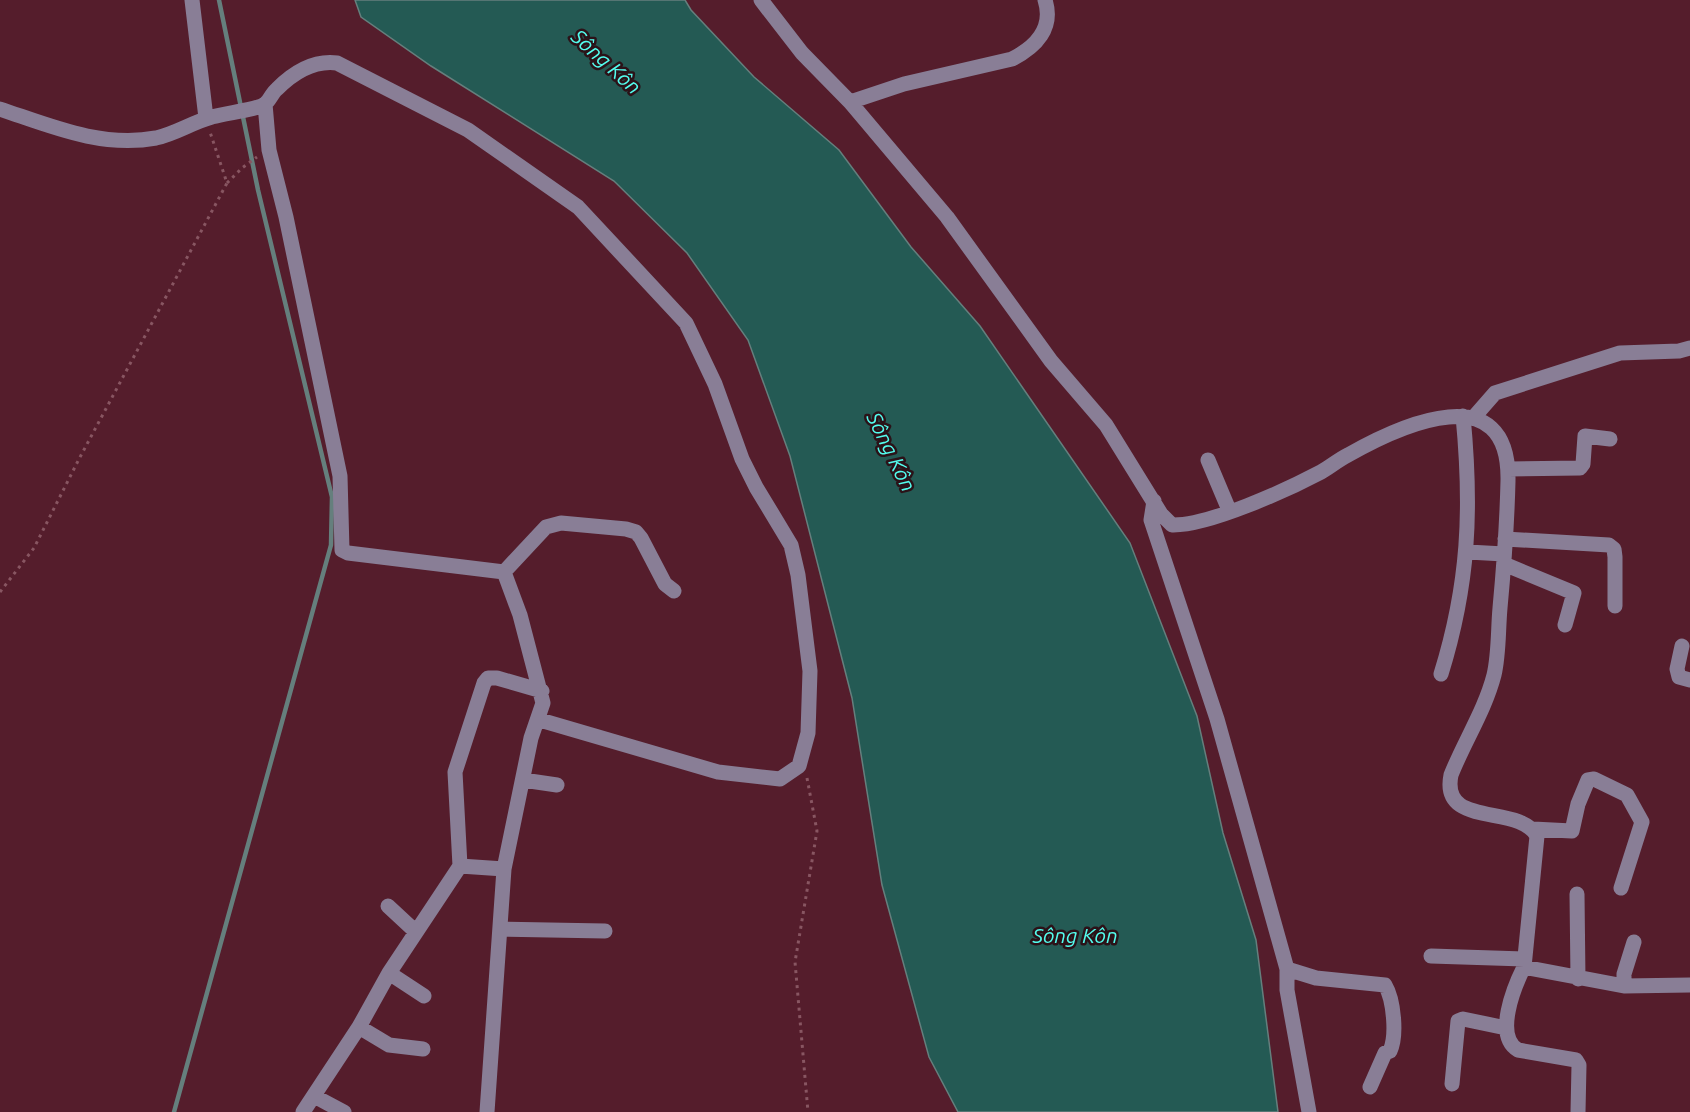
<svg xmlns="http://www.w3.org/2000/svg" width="1690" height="1112" viewBox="0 0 1690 1112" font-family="Ubuntu,sans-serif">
<rect width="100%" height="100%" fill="#551d2c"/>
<!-- water -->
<path fill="#245a54" stroke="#657f7d" stroke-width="1.5" d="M355 0H685L691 10 754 77 839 150 911 247 980 326 1130 543 1197 716 1223 833 1256 940 1278 1112H958L929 1057 882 885 852 698 790 456 748 340 687 253 614 181 431 66 361 17Z"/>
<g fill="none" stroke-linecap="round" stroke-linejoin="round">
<!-- stream -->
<path stroke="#657f7d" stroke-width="4.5" d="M174 1112 331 545 332 497 258 190 219 0"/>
<!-- path -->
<path stroke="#885662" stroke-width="3" stroke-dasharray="3 4.5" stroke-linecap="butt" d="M227 183 242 168 257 157
M0 592 34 548 79 459 227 183 210 132
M807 778 817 831 795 962 808 1112"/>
<!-- minor -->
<path stroke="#897e96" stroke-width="15" d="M192 0 206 118
M761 0 802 53 850 102 947 217 1051 361 1106 425 1161 514 1172 525C1208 526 1287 490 1321 472 1330 467 1338 460 1348 455 1401 425 1510 375 1508 481 1507 523 1504 565 1500 608 1498 630 1499 654 1494 675 1485 710 1464 742 1451 775 1440 829 1519 803 1537 836L1524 967 1624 986 1690 985
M850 102 904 84 1012 59C1036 47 1054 28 1045 0
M265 104 269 150 286 217 340 476 342 550 348 553 504 572 520 615 543 703 531 738 504 869 460 866 389 973 359 1027 303 1112
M0 109C51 126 101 148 156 138 175 134 193 122 212 117 224 113 257 110 265 104 270 100 272 93 277 89 293 73 314 60 337 63L468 130 578 207 686 323 715 384 742 459 756 487 791 545 798 575 810 671 808 733 799 766 780 779 718 772 540 720
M1474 417 1495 393 1620 353 1679 351 1690 348
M1208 460 1229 510
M1508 469 1580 468 1583 464 1585 436 1610 439
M1154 501 1151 520 1217 719 1287 969V990L1309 1112
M1505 539 1609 545 1614 549 1615 557V606
M1468 552 1504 554
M1504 564 1574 593 1565 625
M504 572 546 527 561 523 626 529 636 532 641 538 665 584 674 591
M1682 646 1677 669 1679 677 1690 680
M1441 674C1469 584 1472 509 1463 416
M523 780 557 785
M1533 829 1572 831 1578 804 1588 780 1594 779 1627 795 1642 822 1621 888
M460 866 455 772 484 683 488 678H497L542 691
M1577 894 1578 979
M388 906 416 932
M501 929 605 931
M1431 956 1524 959
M1524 967C1514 987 1494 1036 1518 1050L1576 1060 1579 1065 1578 1112
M1287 969 1316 978 1385 985C1394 1000 1397 1036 1390 1051L1385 1053 1370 1087
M389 973 424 996
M1624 986V974L1634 942
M359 1027 389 1045 423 1049
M1452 1084 1458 1021 1463 1019 1506 1028
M314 1096 344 1112
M487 1112 504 869"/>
</g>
<g text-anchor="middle" stroke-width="5" stroke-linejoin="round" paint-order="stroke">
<!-- water labels -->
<g font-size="21" font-style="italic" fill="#53fced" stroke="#2b1218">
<text transform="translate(606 62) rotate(42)" y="7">Sông Kôn</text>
<text transform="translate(891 452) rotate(64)" y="7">Sông Kôn</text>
<text x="1075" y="943">Sông Kôn</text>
</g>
</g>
</svg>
